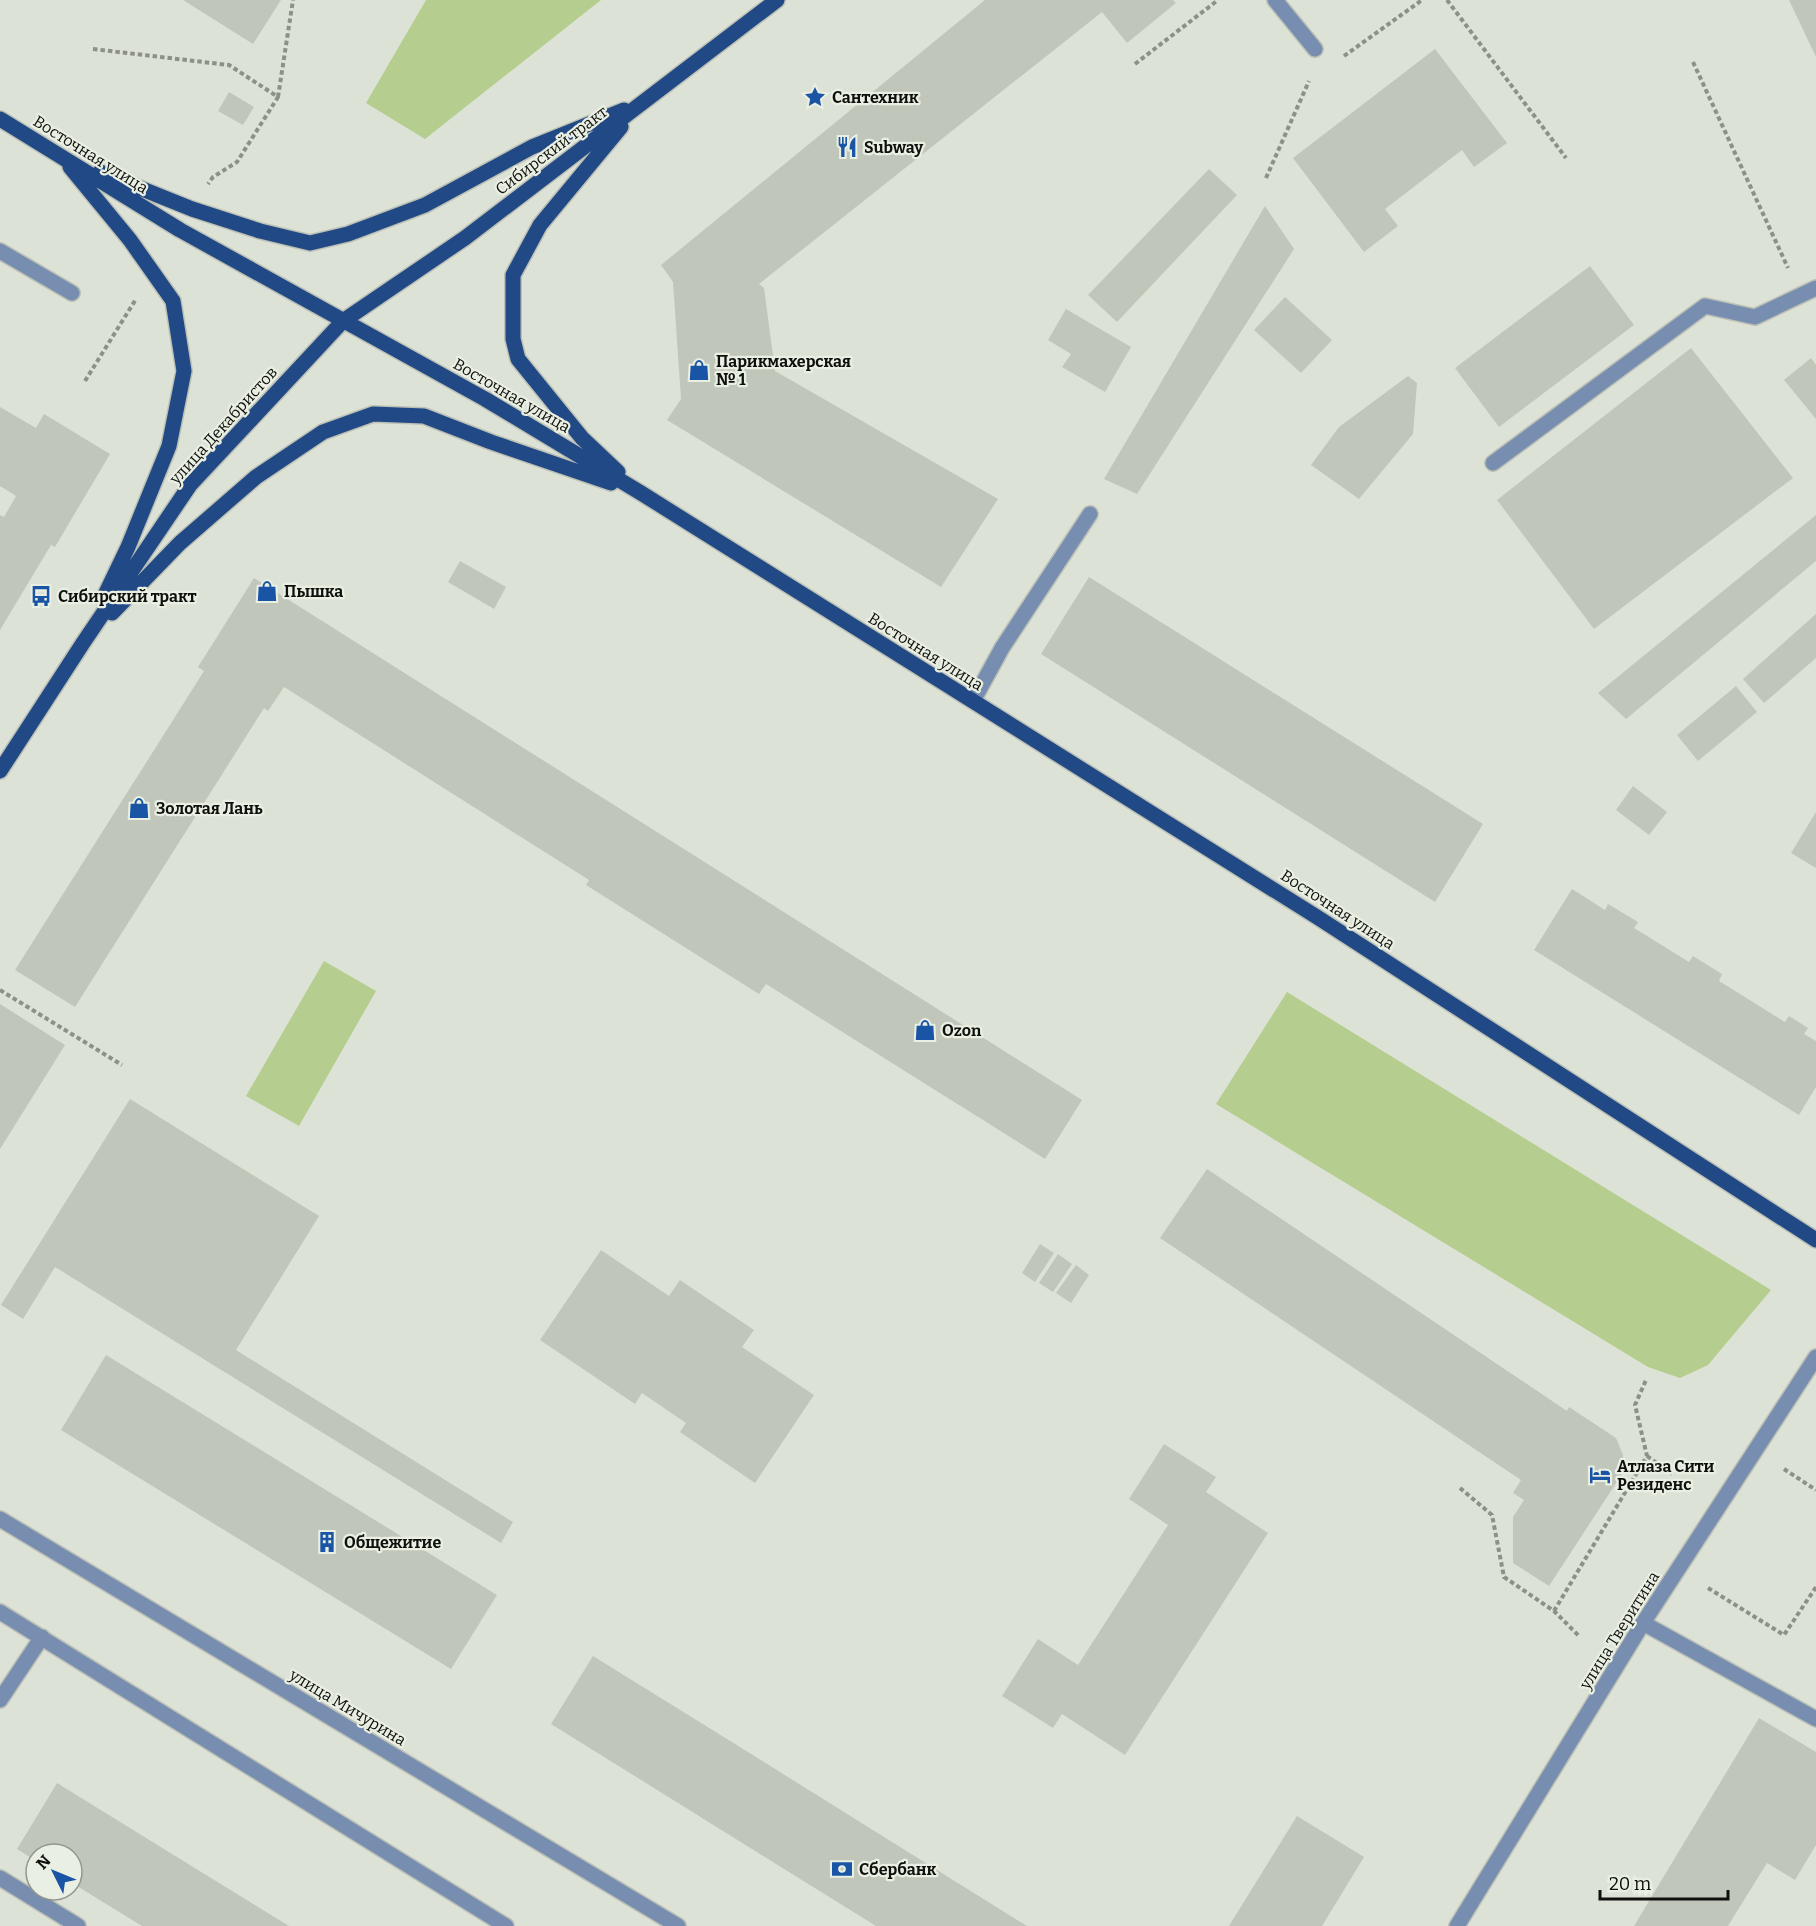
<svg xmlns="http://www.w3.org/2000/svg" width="1816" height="1926" viewBox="0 0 1816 1926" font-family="Bitter,serif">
<rect width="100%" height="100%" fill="#dde2d6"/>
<!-- green -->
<path fill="#b5ce8f" d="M426 0H601L425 139 366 103Z
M324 961 376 991 299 1126 246 1096Z
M1287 992 1771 1290 1708 1365 1680 1378 1648 1367 1216 1104Z"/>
<!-- building -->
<path fill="#c1c6ba" d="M183 0H281L253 44Z
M985 0H1173L1176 3 1127 43 1102 12 759 284 764 288 775 371 998 499 941 587 667 420 681 399 673 282 661 265Z
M1789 0H1816V57Z
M1435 49 1507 143 1474 167 1462 150 1385 209 1398 226 1364 252 1293 158Z
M229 92 254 107 243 125 218 111Z
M1209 169 1237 195 1117 322 1088 295Z
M1265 206 1294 249 1137 494 1104 479Z
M1590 266 1634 325 1499 427 1455 368Z
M1285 297 1332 340 1301 373 1254 330Z
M1066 309 1131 347 1105 392 1062 367 1071 354 1048 340Z
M1691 348 1793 478 1594 629 1497 500Z
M1811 358 1816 365V419L1784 380Z
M1408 376 1417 383 1413 434 1359 499 1311 465 1339 427Z
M0 407 36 428 44 414 110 454 55 547 51 545 0 630V515L4 517 16 496 0 486Z
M1816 515V561L1626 719 1598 693Z
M460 561 506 587 494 609 448 582Z
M1089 577 1483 824 1435 902 1041 654Z
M254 578 1082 1100 1045 1159 766 984 759 994 586 885 589 880 284 687 268 711 264 708 75 1007 15 970 204 671 198 667Z
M1816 614V658L1764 703 1743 679Z
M1736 686 1757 712 1698 761 1677 735Z
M1633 786 1667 812 1649 835 1616 810Z
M1816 812V868L1791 853Z
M1572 889 1605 910 1608 904 1638 922 1634 928 1689 962 1693 956 1722 974 1719 981 1785 1022 1789 1016 1808 1028 1804 1034 1816 1041V1087L1799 1115 1534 950Z
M0 1004 65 1045 0 1149Z
M130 1099 319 1216 236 1350 513 1522 501 1543 55 1267 23 1319 1 1305Z
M1207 1169 1567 1411 1569 1407 1616 1438 1623 1455 1622 1474 1549 1586 1513 1563V1517L1524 1500 1513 1493 1521 1480 1160 1238Z
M1040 1244 1054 1253 1035 1282 1022 1273Z
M601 1250 669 1296 680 1280 754 1330 742 1347 814 1395 755 1483 680 1432 686 1423 642 1393 635 1404 540 1340Z
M1058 1254 1072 1264 1053 1292 1039 1283Z
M1076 1265 1089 1275 1071 1303 1056 1293Z
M106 1355 497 1595 451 1669 61 1430Z
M1164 1444 1216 1477 1206 1492 1268 1533 1125 1755 1062 1714 1053 1728 1002 1696 1038 1639 1078 1665 1168 1525 1129 1499Z
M593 1656 727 1739 1027 1926H876L551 1724Z
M1759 1718 1816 1752V1845L1795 1880 1767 1863 1728 1926H1634Z
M57 1783 289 1926H142L72 1883V1854H36V1861L17 1849Z
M1297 1816 1364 1857 1322 1926H1229Z"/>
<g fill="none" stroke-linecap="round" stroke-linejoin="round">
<defs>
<path id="minor" d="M1275 0 1315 49
M0 251 72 293
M1493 463 1705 306 1755 317 1816 288
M973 701 1002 648 1090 514
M0 1519 678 1926
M0 1612 506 1926
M1643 1623 1816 1719
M0 1700 42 1637
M0 1878 78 1926
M1457 1926 1643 1623 1816 1357"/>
<path id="major" d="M0 119 180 230 485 399 641 493 1317 917 1816 1240
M70 167 130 240 173 301 184 371 169 446 128 547 103 599
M100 172 192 209 260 231 310 243 348 234 425 205 532 147 624 110
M618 472 582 438 518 359 513 339V275L540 225 621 127
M112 613 180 543 256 477 323 432 373 414 424 416 491 442 611 483
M0 771 83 643 190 485 343 321 465 238 777 0"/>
</defs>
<!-- minor casing -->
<use href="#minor" stroke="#bcc0b6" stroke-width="18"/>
<!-- major casing -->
<use href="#major" stroke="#bcc0b6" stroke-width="18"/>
<!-- path -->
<path stroke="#8c9087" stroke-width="4" stroke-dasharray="4.5 3" stroke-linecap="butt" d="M1447 0 1566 158
M93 49 229 65 278 97 237 162 213 177 208 184
M1344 56 1422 0
M1693 62 1788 268
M1135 64 1218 0
M278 97 293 0
M1266 178 1309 81
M85 381 136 299
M0 990 122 1065
M1647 1456 1672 1474
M1784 1469 1816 1490
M1460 1488 1492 1515 1504 1577 1554 1611 1580 1637
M1708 1588 1784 1635 1816 1587
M1554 1611 1647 1456 1635 1405 1646 1380"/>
<!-- minor -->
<use href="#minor" stroke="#778eb1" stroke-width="15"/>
<!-- major -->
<use href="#major" stroke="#204985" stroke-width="15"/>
</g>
<!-- icons -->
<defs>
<symbol id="sight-bare" viewBox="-9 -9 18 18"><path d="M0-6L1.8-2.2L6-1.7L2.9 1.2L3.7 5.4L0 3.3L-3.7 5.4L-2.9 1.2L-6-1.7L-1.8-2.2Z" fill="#1a54a5" stroke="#eaefe3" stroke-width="2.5" paint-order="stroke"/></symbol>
<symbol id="restaurant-bare" viewBox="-9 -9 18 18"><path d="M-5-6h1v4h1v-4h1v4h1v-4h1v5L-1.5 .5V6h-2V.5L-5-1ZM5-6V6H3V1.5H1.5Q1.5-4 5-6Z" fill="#1a54a5" stroke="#eaefe3" stroke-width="2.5" paint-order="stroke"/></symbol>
<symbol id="shop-bare" viewBox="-9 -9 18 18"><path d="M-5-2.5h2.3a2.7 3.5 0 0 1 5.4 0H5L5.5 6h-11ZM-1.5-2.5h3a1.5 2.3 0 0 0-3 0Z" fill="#1a54a5" stroke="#eaefe3" stroke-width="2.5" paint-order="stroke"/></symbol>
<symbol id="bus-bare" viewBox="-9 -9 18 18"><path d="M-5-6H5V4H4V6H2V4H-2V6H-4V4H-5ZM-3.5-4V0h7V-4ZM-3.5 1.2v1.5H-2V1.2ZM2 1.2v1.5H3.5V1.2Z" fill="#1a54a5" stroke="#eaefe3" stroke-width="2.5" paint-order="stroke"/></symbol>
<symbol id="hotel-bare" viewBox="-9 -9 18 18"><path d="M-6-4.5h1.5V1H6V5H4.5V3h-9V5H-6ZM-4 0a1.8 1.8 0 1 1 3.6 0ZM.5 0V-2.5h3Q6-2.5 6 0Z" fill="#1a54a5" stroke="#eaefe3" stroke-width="2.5" paint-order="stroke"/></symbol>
<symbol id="building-bare" viewBox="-9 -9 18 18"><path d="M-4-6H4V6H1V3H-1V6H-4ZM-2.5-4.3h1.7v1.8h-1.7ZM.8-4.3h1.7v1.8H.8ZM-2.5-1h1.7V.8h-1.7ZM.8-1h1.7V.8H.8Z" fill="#1a54a5" stroke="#eaefe3" stroke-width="2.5" paint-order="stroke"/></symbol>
<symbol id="bank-bare" viewBox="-9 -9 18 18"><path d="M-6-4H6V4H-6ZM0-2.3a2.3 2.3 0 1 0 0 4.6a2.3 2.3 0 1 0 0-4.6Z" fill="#1a54a5" stroke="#eaefe3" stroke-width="2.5" paint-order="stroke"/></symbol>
</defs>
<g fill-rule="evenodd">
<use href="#sight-bare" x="800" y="82" width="30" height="30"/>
<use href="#restaurant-bare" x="832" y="132" width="30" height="30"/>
<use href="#shop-bare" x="684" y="355" width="30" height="30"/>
<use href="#shop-bare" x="252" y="576" width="30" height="30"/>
<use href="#bus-bare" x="26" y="581" width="30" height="30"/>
<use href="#shop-bare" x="124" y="793" width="30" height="30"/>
<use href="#shop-bare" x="910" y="1015" width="30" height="30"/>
<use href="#hotel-bare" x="1585" y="1460" width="30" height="30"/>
<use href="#building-bare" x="312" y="1527" width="30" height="30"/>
<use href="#bank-bare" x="827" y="1854" width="30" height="30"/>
</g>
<g text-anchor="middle" stroke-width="4.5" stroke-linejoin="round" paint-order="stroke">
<!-- poi labels -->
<g font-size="16" font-weight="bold" fill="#0e100c" stroke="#eaefe3" text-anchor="start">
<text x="832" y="103">Сантехник</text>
<text x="864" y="153">Subway</text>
<text x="716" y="367">Парикмахерская<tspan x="716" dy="18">№ 1</tspan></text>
<text x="284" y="597">Пышка</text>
<text x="58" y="602">Сибирский тракт</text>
<text x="156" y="814">Золотая Лань</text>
<text x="942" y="1036">Ozon</text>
<text x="1617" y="1472">Атлаза Сити<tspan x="1617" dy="18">Резиденс</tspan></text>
<text x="344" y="1548">Общежитие</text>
<text x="859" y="1875">Сбербанк</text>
</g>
<!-- street labels -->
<g font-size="16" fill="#0e100c" stroke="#eaefe3">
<text transform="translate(551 150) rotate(-37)" y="6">Сибирский тракт</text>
<text transform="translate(91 154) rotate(32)" y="6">Восточная улица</text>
<text transform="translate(512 395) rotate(30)" y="6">Восточная улица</text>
<text transform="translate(223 425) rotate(-48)" y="6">улица Декабристов</text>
<text transform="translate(926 651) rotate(32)" y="6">Восточная улица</text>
<text transform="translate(1338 909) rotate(33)" y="6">Восточная улица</text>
<text transform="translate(1619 1630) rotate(-58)" y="6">улица Тверитина</text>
<text transform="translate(348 1707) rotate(31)" y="6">улица Мичурина</text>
</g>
</g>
<!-- north arrow -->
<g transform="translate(54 1872) rotate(313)"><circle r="28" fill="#eaefe3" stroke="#92968d" stroke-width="1.5"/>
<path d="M0-4.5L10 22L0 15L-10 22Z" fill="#1a54a5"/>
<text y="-9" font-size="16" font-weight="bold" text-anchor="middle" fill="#0e100c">N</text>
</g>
<!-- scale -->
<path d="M1600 1890v9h128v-9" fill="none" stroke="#0e100c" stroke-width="3"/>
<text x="1609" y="1890" font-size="18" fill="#0e100c" stroke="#eaefe3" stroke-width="4.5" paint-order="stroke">20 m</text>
</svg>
